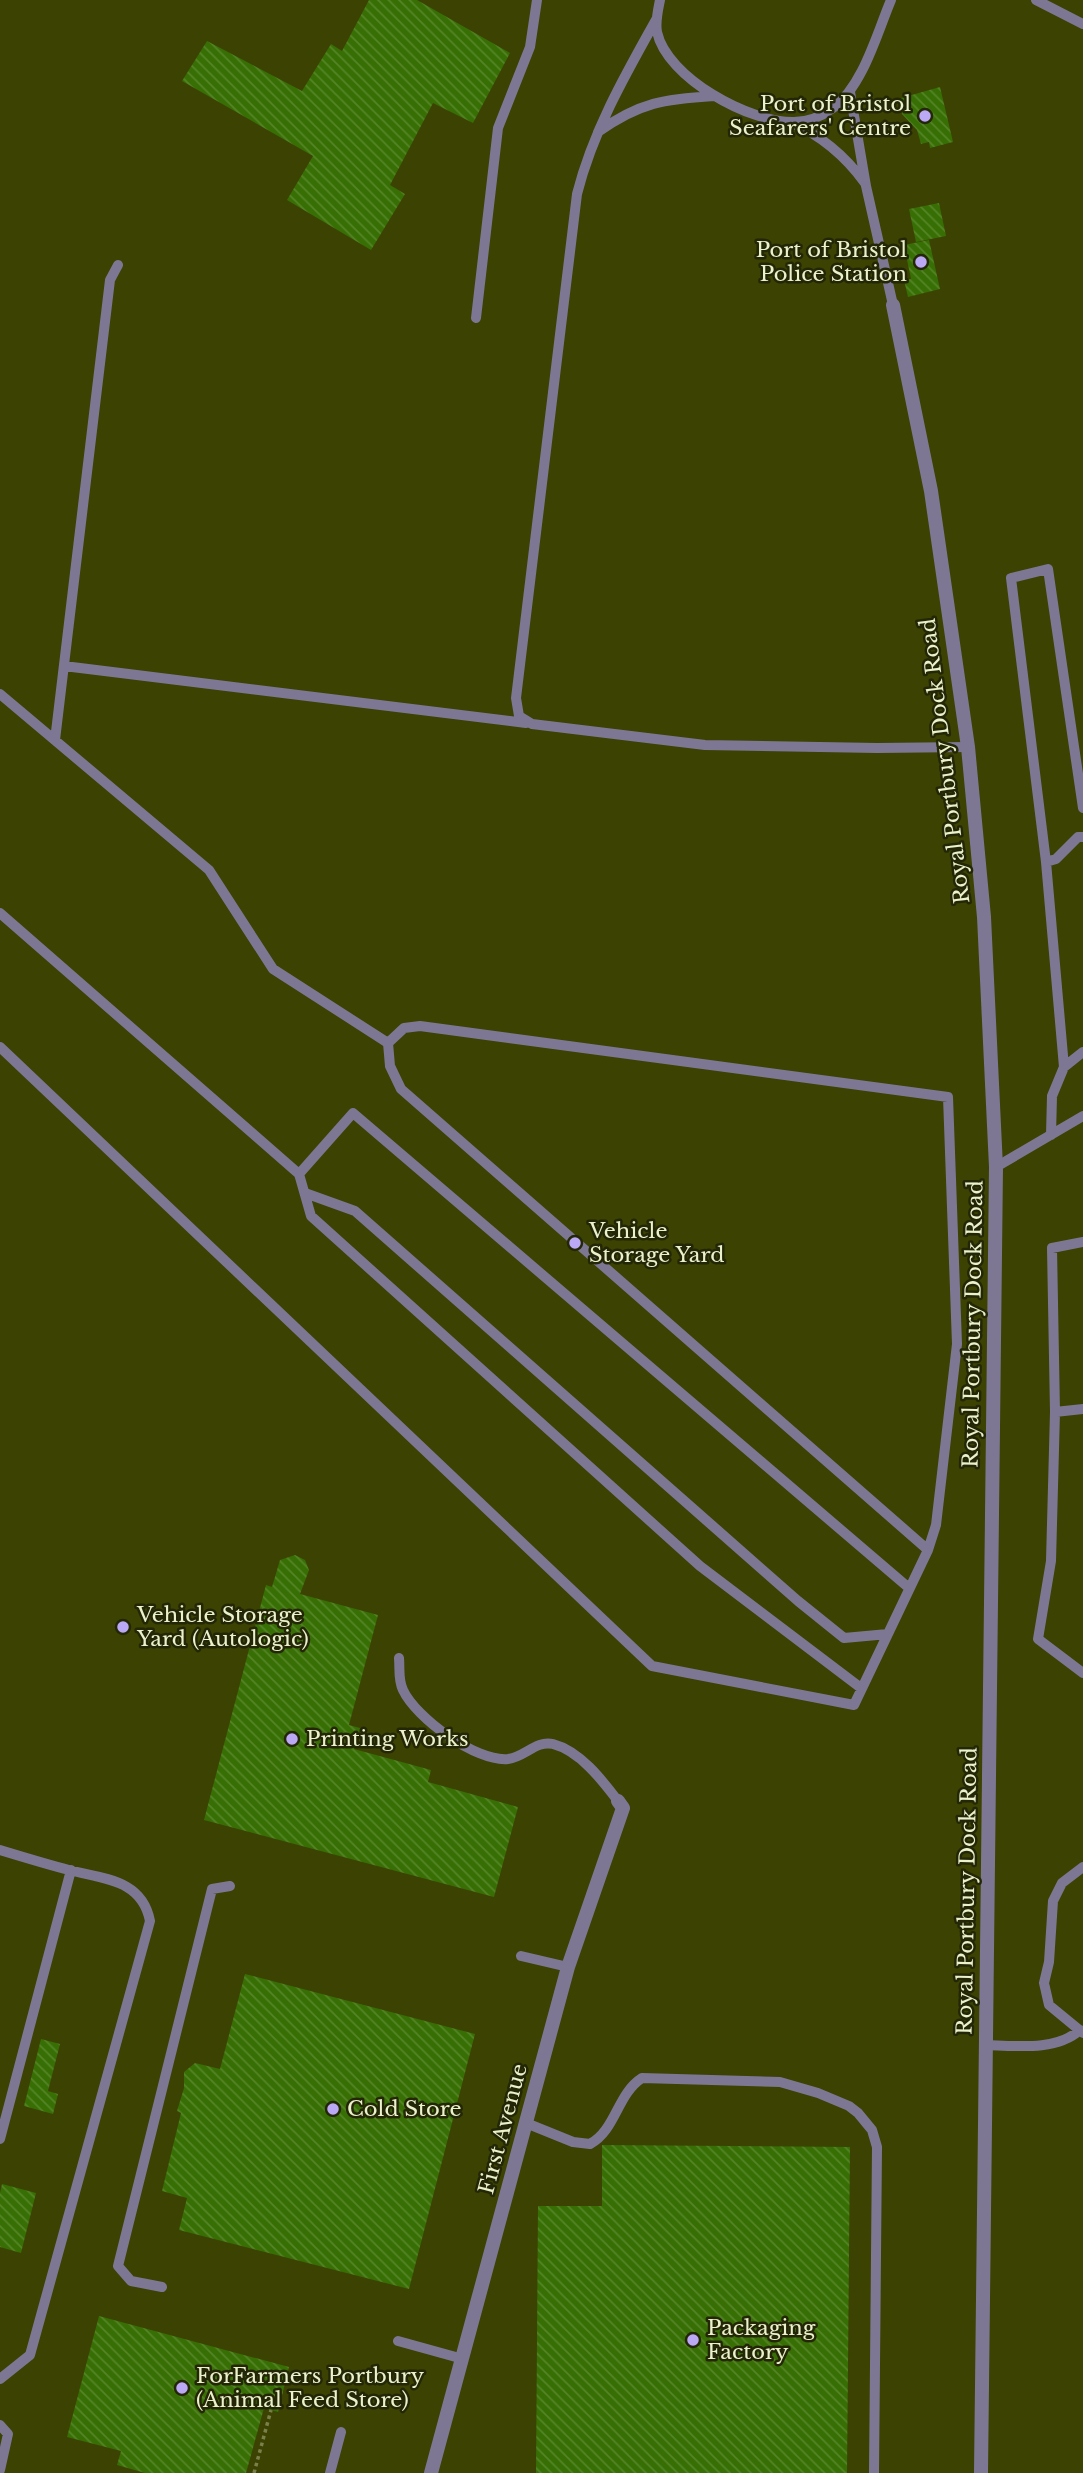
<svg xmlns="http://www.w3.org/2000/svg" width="1083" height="2473" viewBox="0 0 1083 2473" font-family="'Libre Baskerville',serif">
<defs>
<pattern id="building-back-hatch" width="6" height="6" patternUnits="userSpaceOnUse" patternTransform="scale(1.75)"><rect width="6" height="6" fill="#376f04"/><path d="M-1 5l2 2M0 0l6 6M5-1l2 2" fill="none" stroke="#548427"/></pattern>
</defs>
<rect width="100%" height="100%" fill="#3c4202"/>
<!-- building -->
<path fill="url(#building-back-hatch)" d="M369 0H417L510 53 473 123 433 103 390 185 405 194 371 250 287 200 313 156 182 81 207 41 302 91 331 44 342 51Z
M940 87 953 142 930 148 929 142 921 144 917 130 902 114 901 98Z
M939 203 946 236 916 242 909 209Z
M929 240 940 289 908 297 904 280 911 279 904 245Z
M295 1555 305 1560 309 1570 300 1594 378 1615 349 1725 360 1728 354 1749 431 1770 428 1782 518 1807 494 1897 204 1820 266 1585 272 1587 280 1560Z
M245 1974 475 2034 409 2289 179 2230 187 2198 162 2191 181 2113 177 2111 184 2088V2072L195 2063 220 2069Z
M41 2039 60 2044 48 2091 58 2094 53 2114 24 2106Z
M602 2145 850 2147 847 2473H536L538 2206H602Z
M2 2184 36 2193 21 2253 0 2247V2193Z
M99 2316 289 2367 278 2412 264 2408 246 2473H145L117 2465 121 2451 67 2437Z"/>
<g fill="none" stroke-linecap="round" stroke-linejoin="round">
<!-- path -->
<path stroke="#7a8049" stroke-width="3.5" stroke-dasharray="3.5 3.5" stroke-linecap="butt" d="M254 2473 271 2410"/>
<!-- service -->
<path stroke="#7d7794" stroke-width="10" d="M660 0C658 10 655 22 657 32 667 78 750 123 794 122 808 122 822 116 833 108 863 86 877 33 891 0
M1036 0 1083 24
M657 18C625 75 593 131 577 194L516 698 519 716 532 724 705 745 877 748 968 747
M850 92 866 186 893 305
M792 123C822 136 846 157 865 183
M598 132C640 102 665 99 714 96
M476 318 498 128 530 47 537 0
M64 666 526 723
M0 694 209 870 273 969 388 1043
M55 740 110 280 118 265
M1046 862 1056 859 1078 837H1083
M0 913 299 1174 311 1216 700 1566 861 1688
M420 1026 948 1097 957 1344 936 1525 928 1550 401 1089 390 1066 388 1043 404 1028Z
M0 1047 652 1666 854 1705 928 1550
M1064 1067 1083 1052
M1051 1135 1052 1096 1064 1067 1046 862 1011 578 1048 569 1083 808
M996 1167 1083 1116
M299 1174 353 1113 909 1588
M305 1193 355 1211 798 1601 844 1638 888 1634
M1083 1409 1055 1412 1051 1561 1038 1639 1083 1673
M1055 1412 1052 1248 1083 1242
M399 1658C400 1670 398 1680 403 1690 416 1718 476 1762 508 1759 525 1757 536 1740 553 1744 580 1751 602 1780 618 1801
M0 1850C23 1857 46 1864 69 1870 103 1879 142 1879 150 1921L30 2355 0 2379
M1083 1867 1062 1883 1053 1901 1049 1962 1044 1983 1049 2005 1083 2033
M521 1956 568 1967
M986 2045C1016 2046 1057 2051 1080 2030
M526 2123 573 2142 590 2144C616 2130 617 2094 642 2078L780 2082 818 2093 849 2106 858 2113 872 2130 877 2147 874 2473
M0 2139 71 1870
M162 2287 131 2281 118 2266 212 1889 230 1886
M398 2341 463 2359
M0 2425 8 2434 0 2470
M330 2473 341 2432"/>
<!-- minor -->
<path stroke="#7d7794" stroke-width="14" d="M893 305 931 491 968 747 984 917 996 1167 981 2473
M431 2473 568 1967 623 1808 618 1801"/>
</g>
<!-- markers -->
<g fill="#bca9f5" stroke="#242707" stroke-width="2.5">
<circle cx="925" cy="116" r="7"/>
<circle cx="921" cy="262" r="7"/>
<circle cx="575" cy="1243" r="7"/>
<circle cx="123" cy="1627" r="7"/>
<circle cx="292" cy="1739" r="7"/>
<circle cx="333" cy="2109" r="7"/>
<circle cx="693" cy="2340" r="7"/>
<circle cx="182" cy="2388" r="7"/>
</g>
<g text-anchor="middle" stroke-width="5" stroke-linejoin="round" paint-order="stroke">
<!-- poi labels -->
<g font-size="21" fill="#ebf1cb" stroke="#242707" text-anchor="start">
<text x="911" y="111" text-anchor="end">Port of Bristol<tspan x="911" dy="24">Seafarers' Centre</tspan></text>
<text x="907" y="257" text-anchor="end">Port of Bristol<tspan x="907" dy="24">Police Station</tspan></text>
<text x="589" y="1238">Vehicle<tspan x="589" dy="24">Storage Yard</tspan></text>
<text x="137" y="1622">Vehicle Storage<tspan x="137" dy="24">Yard (Autologic)</tspan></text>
<text x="306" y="1746">Printing Works</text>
<text x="347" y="2116">Cold Store</text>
<text x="707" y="2335">Packaging<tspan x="707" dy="24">Factory</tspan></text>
<text x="196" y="2383">ForFarmers Portbury<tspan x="196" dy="24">(Animal Feed Store)</tspan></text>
</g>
<!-- street labels -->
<g font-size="21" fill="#ebf1cb" stroke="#242707">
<text transform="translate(945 761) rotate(-97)" y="7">Royal Portbury Dock Road</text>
<text transform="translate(973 1324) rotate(-89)" y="7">Royal Portbury Dock Road</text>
<text transform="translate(967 1891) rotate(-89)" y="7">Royal Portbury Dock Road</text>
<text transform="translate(503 2129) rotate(-75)" y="7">First Avenue</text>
</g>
</g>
</svg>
